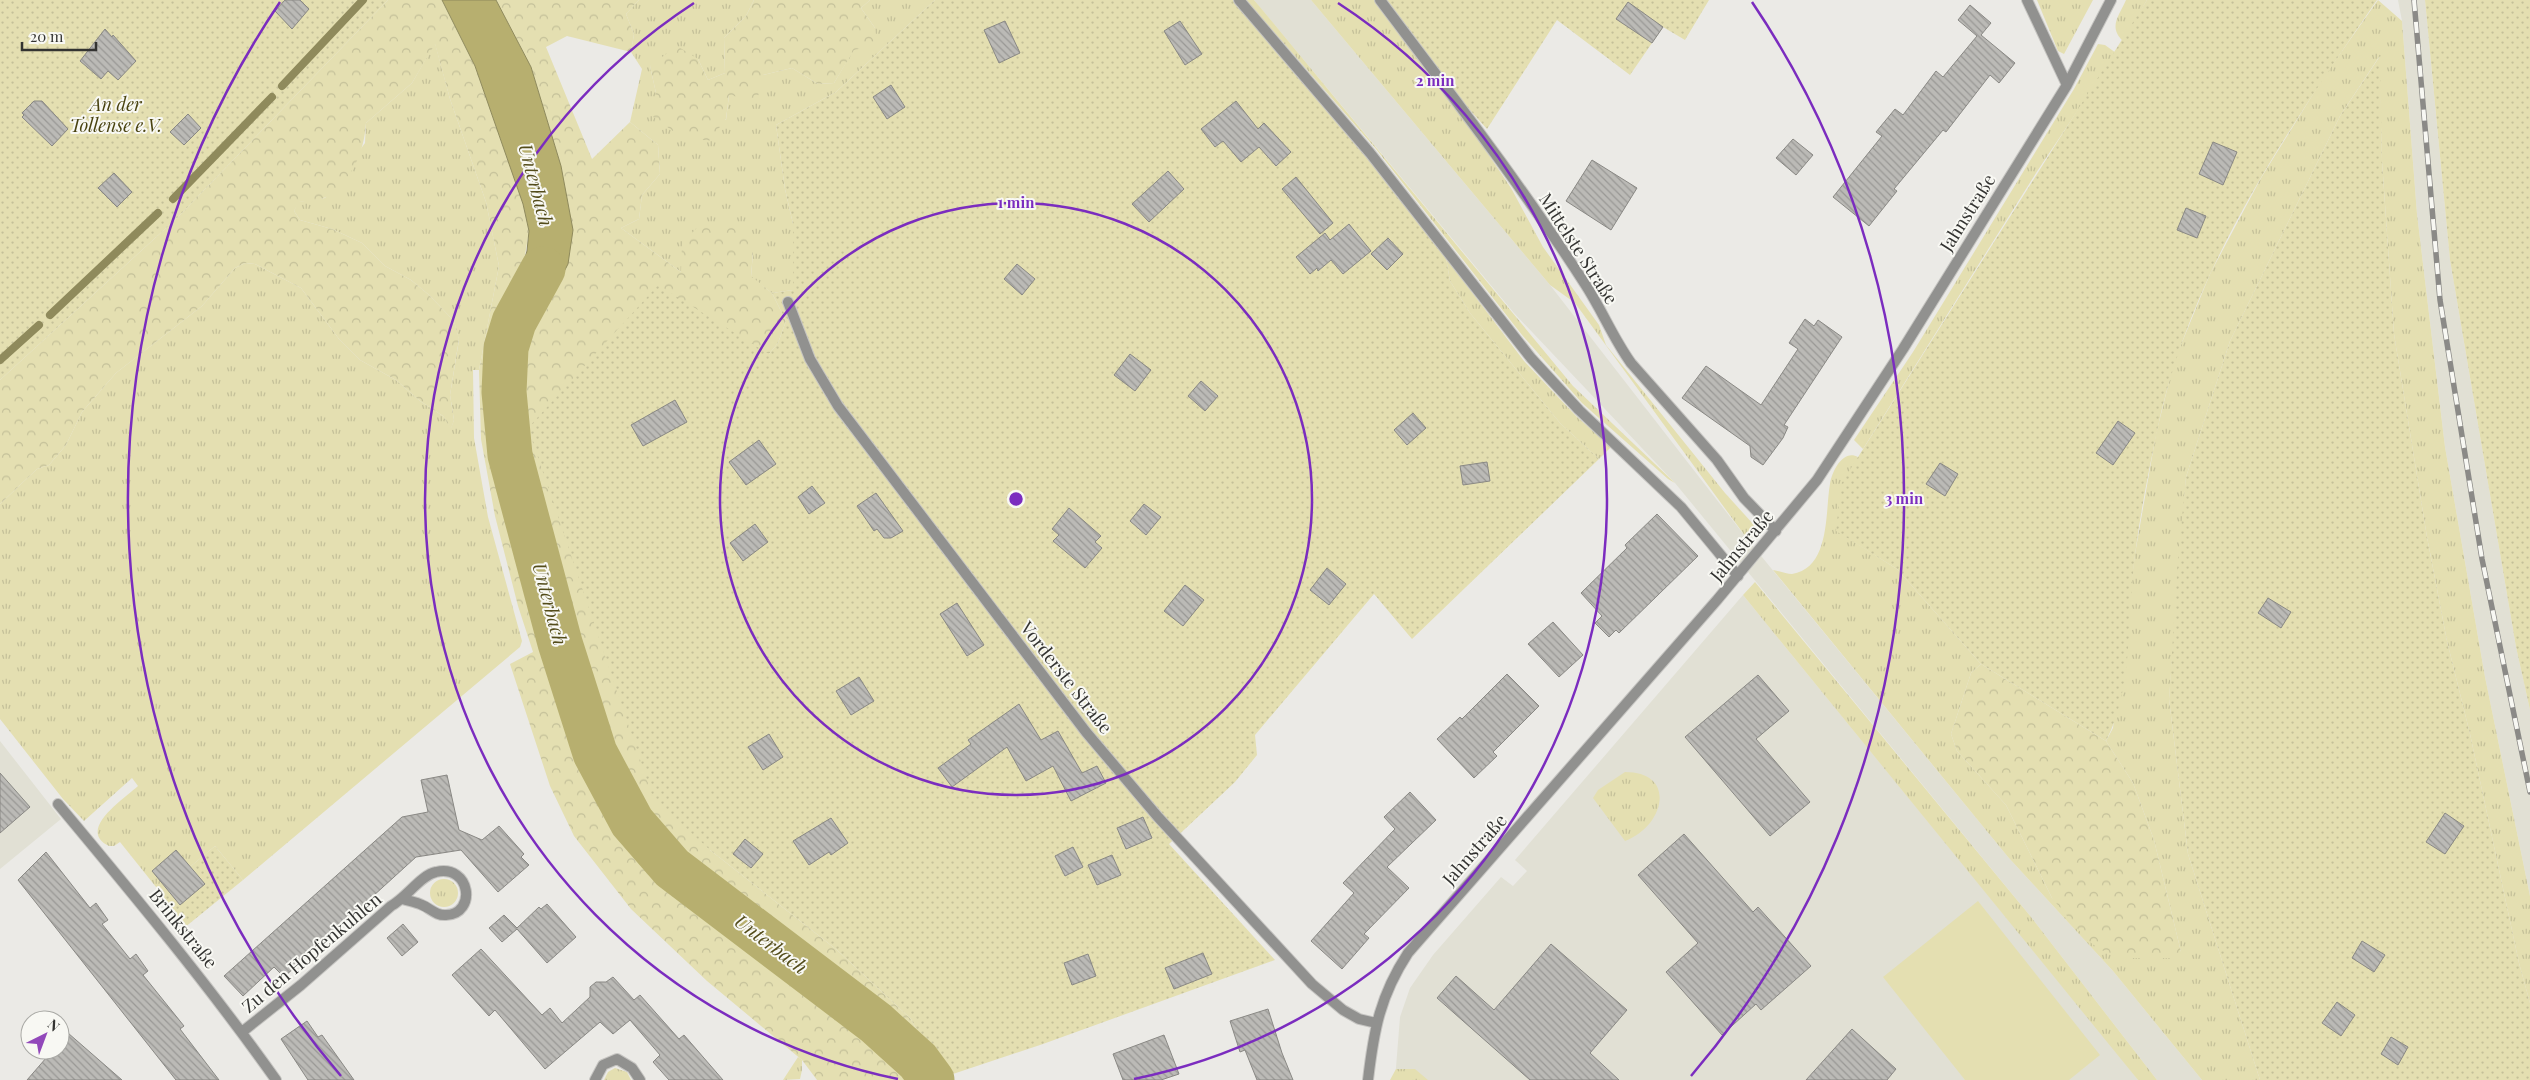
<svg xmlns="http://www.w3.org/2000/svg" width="2530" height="1080" viewBox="0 0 2530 1080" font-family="'Playfair Display',serif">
<defs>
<pattern id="grass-tufts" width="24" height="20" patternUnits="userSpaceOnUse" patternTransform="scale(1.25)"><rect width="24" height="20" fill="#e4dfb1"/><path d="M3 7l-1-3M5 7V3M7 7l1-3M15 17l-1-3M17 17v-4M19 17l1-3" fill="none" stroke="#c4c099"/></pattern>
<pattern id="forest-crowns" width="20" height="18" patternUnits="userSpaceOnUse" patternTransform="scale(1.25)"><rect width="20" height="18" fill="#e4dfb1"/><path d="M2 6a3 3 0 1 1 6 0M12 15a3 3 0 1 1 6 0" fill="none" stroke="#c4c099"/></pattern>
<pattern id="garden-dots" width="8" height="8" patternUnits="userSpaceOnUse" patternTransform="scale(1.25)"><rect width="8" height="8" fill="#e4dfb1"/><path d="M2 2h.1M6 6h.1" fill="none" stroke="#c4c099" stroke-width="1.8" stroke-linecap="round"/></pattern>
<pattern id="building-back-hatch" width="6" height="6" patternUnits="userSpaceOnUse" patternTransform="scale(1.25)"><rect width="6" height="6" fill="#bbbab6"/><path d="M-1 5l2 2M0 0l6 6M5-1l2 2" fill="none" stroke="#999895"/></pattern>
</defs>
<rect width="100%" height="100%" fill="#ebeae6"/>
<!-- built -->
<path fill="#e1e0d4" d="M1254 0H1311L1550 285 1748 540 2008 857 2113 971 2202 1080H2157L2031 917 1675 483 1514 313Z
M2398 0H2425L2450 260 2516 647 2530 710V896L2485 677 2445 447 2417 214 2402 21Z
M1743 595 2129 1068 2138 1080H1395L1400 1017 1410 988 1433 955 1501 877 1513 886 1527 871 1515 860Z
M0 741 61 819 0 869Z"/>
<!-- grass -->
<path fill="url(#grass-tufts)" d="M639 0H754L746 16 724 38 725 73 708 80 698 59 650 66 656 93 726 120 729 95 763 75 792 68 818 84 834 83 854 49 875 28 861 8 870 0H935L836 92 776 125 785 189 793 224V290L772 293 751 277 753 252 681 272 621 228 639 219 642 195 660 174 658 145 630 122 642 69 631 52 634 34 626 14Z
M1246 0H1254L1260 7 1573 386 1675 483 1668 479 1582 403 1522 335 1376 149Z
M1311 0H1380L1424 59 1511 188 1543 247 1599 325 1606 345 1725 493 1754 525 1757 531 1748 540 1575 303 1550 285Z
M2037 0H2093L2064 54 2058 51Z
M2126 0H2147L2123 41C2108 27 2119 16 2126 0Z
M2378 0 2402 21 2417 214 2445 447 2485 677 2530 896V1003L2519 963 2470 734 2447 641 2427 537 2394 334 2382 161 2379 57 2340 116 2230 341 2186 477 2169 699 2188 854 2260 1080H2202L2113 971 2008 857 1773 570C1779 571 1787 574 1792 574 1831 568 1825 510 1830 484 1832 471 1843 449 1858 457L1837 531 1897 569 1981 664 1971 673 1951 734 1957 751 2006 805 2052 898 2181 952 2154 840 2133 783 2106 741 2113 728 2135 554 2156 434 2174 362 2210 274 2261 178 2323 78Z
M435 43 450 99 486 202 499 266 479 370H473L474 438 488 517 522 641 520 647 243 880 215 846 160 892 120 842 114 846H109C76 830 124 799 138 786L132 778 84 821 63 799 0 719V504L37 469 49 465 66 445 82 412 116 373 202 306 235 268 245 263 255 264 301 288 339 339 360 360 396 380 420 401 443 416 451 428 454 420 450 395 459 340 454 321 429 295 411 280 385 266 362 243 332 229 300 220 294 211 298 202 325 198 365 143 366 123 412 83Z
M2098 44 2105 45 2116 53 2036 173 1863 449 1854 440 1913 352 2074 89Z
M1446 258 1524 361 1576 416 1611 447 1599 459 1560 423 1470 313 1450 281Z
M1755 582 2031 917 2157 1080H2138L1743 595Z
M1625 772C1678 772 1664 827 1625 841L1593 798 1598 790Z
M430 893a14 14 0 1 1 28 0a14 14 0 1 1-28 0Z
M798 1057 802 1060V1070L800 1079 783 1080Z
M615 1068 627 1072 631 1080H604L608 1072Z
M1396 1069H1415L1428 1080H1390Z"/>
<!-- forest -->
<path fill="url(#forest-crowns)" d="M388 0H442L475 66 523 204 529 231 514 322 535 312 561 166 531 67 496 0H639L626 14 634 34 631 52 567 36 546 47 592 159 630 122 658 145 660 174 642 195 639 219 621 228 681 272 682 243 702 223 741 227 753 252 751 276 772 293 786 321 778 343 769 354 710 850 837 950 911 1019 924 1045 936 1055 947 1080H817L802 1060 707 981 631 909 574 836 550 786 510 664 533 652 518 606 495 516 481 439 479 370 499 266 486 202 450 99 435 44 412 83 366 123C364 153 352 180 326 197 319 201 306 201 299 202L294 211 300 220 332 229 362 243 385 266 411 280 429 295 454 321 459 339 450 395 454 420 451 429 443 416 420 401 396 380 360 360 339 339 301 288 255 264 245 263 235 268 202 306 116 373 82 412 66 445 49 465 37 469 0 504V380L177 218Z
M754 0H870L861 8 875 28 877 45 854 50 834 83 818 84 792 68 763 75 757 101 729 95 726 119 709 141 680 136 649 114 656 93 650 66 677 46 698 59 708 80 725 73 724 38 746 16Z
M1981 664 2106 741 2133 783 2154 840 2181 952 2173 958H2124L2101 950 2087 940 2052 898 2006 805 1957 751 1951 734 1971 673Z"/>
<!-- garden -->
<path fill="url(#garden-dots)" d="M0 0H388L177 218 0 380Z
M935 0H1234L1367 154 1446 258 1450 281 1470 313 1560 423 1599 459 1412 639 1374 594 1255 735 1257 755 1235 782 1169 844 1275 960 1043 1044 947 1076 936 1055 924 1045 911 1019 837 950 710 850 653 798 528 428 658 285 769 354 778 343 786 321 772 293 793 290V224L785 189 776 125 836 92Z
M1380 0H1709L1685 40 1663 27 1630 75 1557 20 1487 129 1424 59Z
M2147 0H2377C2285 134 2188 274 2156 436 2148 475 2140 515 2135 555 2127 614 2134 688 2106 741L1981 664 1897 569 1836 531 1841 484Z
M2425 0H2530V710L2516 647 2450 260Z
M2380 56 2382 161 2394 334 2427 537 2447 641 2470 734 2519 963 2530 1003V1080H2260L2188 854 2169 699 2178 558 2186 477 2230 341 2340 116Z
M215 846 243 880 184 928 155 896Z"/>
<!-- pitch -->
<path fill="#e4dfb1" d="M1978 901 2100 1055 2069 1080H1965L1883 977Z"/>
<!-- water -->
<path fill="#b7af6f" stroke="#8f8a5c" d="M442 0H496L531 67 561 166 573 230 568 264 553 293 535 312 514 322 512 302 527 251 529 231 523 204 475 66Z"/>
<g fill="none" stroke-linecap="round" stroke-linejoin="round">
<!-- stream -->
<path stroke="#8f8a5c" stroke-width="8" d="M282 86 363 0
M173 199 272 97
M50 315 158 213
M0 360 39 325"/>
<!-- river -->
<path stroke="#b7af6f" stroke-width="45" d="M543 269 514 322 506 348 504 392 510 455 560 643 595 753 632 822 672 868 876 1023 918 1061 932 1080"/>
</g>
<!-- building -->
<path fill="url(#building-back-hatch)" stroke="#898884" d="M285 0H300L309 9 292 29 275 11Z
M1628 2 1663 27 1652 43 1616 19Z
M1970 5 1991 23 1981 35 2015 63 1999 83 1990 75 1946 132 1943 130 1894 189 1897 191 1869 226 1833 197 1882 136 1876 132 1895 109 1903 115 1936 71 1943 77 1977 36 1958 20Z
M1005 21 1020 53 999 63 984 30Z
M1180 21 1202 54 1185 65 1164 31Z
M105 29 112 37 113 35 136 61 118 80 108 71 101 79 80 61Z
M891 85 905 107 887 119 873 97Z
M34 101H42L68 129 52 146 22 117 24 115 22 113Z
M1236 101 1258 129 1264 123 1291 152 1276 166 1259 147 1241 162 1223 141 1215 147 1201 129Z
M188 114 201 128 184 145 170 132Z
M1793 139 1813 155 1796 175 1776 158Z
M2213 142 2237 152 2223 185 2199 174Z
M1592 160 1637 188 1611 230 1566 201Z
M1168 171 1184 189 1149 222 1132 204Z
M114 173 132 192 117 207 98 188Z
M1296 177 1333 223 1320 234 1282 189Z
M2186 208 2206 216 2197 238 2177 230Z
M1349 224 1371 251 1343 274 1331 260 1318 271 1317 268 1310 274 1296 257 1325 233 1330 240Z
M1388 238 1403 254 1387 270 1371 254Z
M1017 264 1035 279 1022 295 1004 279Z
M1805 319 1814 326 1818 320 1842 337 1784 425 1788 427 1783 438 1763 465 1751 457 1750 446 1682 398 1706 366 1761 405 1798 349 1789 343Z
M1130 354 1151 370 1135 391 1114 375Z
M1201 381 1218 396 1205 411 1188 396Z
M675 400 687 422 643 446 631 425Z
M1413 413 1426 428 1407 445 1394 430Z
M2118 421 2135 433 2113 465 2096 453Z
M759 440 776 464 746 485 729 462Z
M1487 462 1490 481 1463 485 1460 466Z
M1940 463 1958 474 1945 496 1926 484Z
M812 486 825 503 809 514 798 497Z
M876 493 903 531 891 538H884L877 529 874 531 857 506Z
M1144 504 1161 517 1146 535 1130 521Z
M1069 508 1101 536 1095 542 1102 548 1085 568 1053 541 1059 535 1052 529Z
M1657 514 1698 556 1619 633 1616 630 1609 637 1595 623 1602 616 1581 593 1627 548 1625 545Z
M755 524 768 542 743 561 730 543Z
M1327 568 1346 584 1329 605 1310 590Z
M1185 585 1204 600 1183 626 1164 611Z
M2268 598 2291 612 2281 628 2258 613Z
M957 603 984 645 967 656 940 614Z
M1553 622 1583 655 1559 677 1528 644Z
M1507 674 1539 706 1493 752 1497 756 1474 778 1437 739 1460 717 1462 719Z
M1758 675 1789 711 1756 739 1810 802 1770 836 1685 737Z
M859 677 874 701 851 715 836 691Z
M1019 704 1041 740 1058 731 1082 773 1097 766 1106 783 1071 801 1053 766 1026 781 1007 747 952 787 938 768 971 744 968 740Z
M769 734 783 757 763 770 748 747Z
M0 773 30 807 0 833Z
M447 775 459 830 482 840 499 826 524 854 521 857 529 865 498 892 461 850 416 857 284 977 274 967 243 996 224 976 402 817 428 812 421 780Z
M1410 792 1436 820 1387 867 1409 888 1364 934 1369 938 1342 969 1311 941 1354 893 1343 883 1395 829 1384 817Z
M2445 813 2464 826 2445 854 2426 842Z
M1143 817 1152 838 1126 849 1117 828Z
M831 818 848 843 831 855 829 852 809 865 793 841Z
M1684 834 1753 912 1758 907 1811 966 1761 1010 1756 1004 1722 1035 1666 972 1698 943 1638 875Z
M745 839 763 854 751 868 733 854Z
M1073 847 1083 867 1065 876 1055 856Z
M176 850 205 884 180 905 152 871Z
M46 852 90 908 96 903 108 920 102 924 130 959 136 954 148 971 143 975 184 1026 180 1029 219 1080H176L18 880Z
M1112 855 1121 875 1097 885 1088 865Z
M547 904 576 937 547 963 517 929 502 942 489 928 504 915 517 928 539 907 541 909Z
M403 924 418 942 402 956 387 938Z
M2362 941 2385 955 2374 972 2352 958Z
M1551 944 1627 1010 1590 1053 1619 1080H1530L1437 998 1456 976 1494 1010Z
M481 949 542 1015 550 1008 562 1023 590 997V987L596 982H606L613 977 634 1000 640 995 679 1039 684 1035 723 1080H669L653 1062 660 1055 630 1020 613 1034 600 1022 545 1069 495 1010 489 1016 452 975Z
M1203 953 1212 974 1174 989 1165 968Z
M1088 954 1096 976 1072 985 1064 963Z
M2337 1002 2355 1015 2341 1036 2322 1023Z
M1268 1009 1282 1053 1293 1080H1257L1245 1050 1240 1052 1230 1021Z
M307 1021 318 1037 322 1035 354 1080H308L281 1039Z
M1852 1029 1896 1069 1887 1080H1806Z
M68 1033 122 1080H27L53 1050H60V1042Z
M1164 1035 1179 1074 1161 1080H1123L1113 1054Z
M2391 1037 2408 1047 2398 1065 2381 1054Z"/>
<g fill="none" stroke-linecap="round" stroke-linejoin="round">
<defs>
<path id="service" d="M1239 0 1370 153 1531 358 1579 410 1681 507 1738 576"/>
<path id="minor" d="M1380 0C1450 93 1522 186 1585 284 1602 310 1613 338 1631 363L1717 460 1744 498 1776 531
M2027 0 2067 85
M788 302 810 359 838 406 1086 732 1158 817 1312 984 1343 1010 1359 1019 1376 1023
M58 804C133 894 208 984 276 1080
M242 1032 301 985 391 906C407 897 421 875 436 872 471 864 477 914 446 915 436 916 430 908 422 905 416 902 409 901 403 899
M595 1080 603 1065 617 1059 632 1068 640 1080
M1368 1080C1374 1029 1380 996 1408 953L1717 600 1817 480 1903 349 2067 85 2111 0"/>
</defs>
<!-- service casing -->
<use href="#service" stroke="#c6c5c2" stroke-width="12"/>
<!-- minor casing -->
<use href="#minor" stroke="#c6c5c2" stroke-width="12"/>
<!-- service -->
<use href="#service" stroke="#91918f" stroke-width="10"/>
<!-- minor -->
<use href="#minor" stroke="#91918f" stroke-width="10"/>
<defs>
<path id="rail" d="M2414 0 2440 300 2482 559 2530 792"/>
</defs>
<!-- rail casing -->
<use href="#rail" stroke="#8b8a87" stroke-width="5.5"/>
<!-- rail -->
<use href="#rail" stroke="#f8f8f3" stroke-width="4" stroke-dasharray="11" stroke-linecap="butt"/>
</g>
<!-- distance rings -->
<g fill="none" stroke="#7b2cbf" stroke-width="2.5">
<circle cx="1016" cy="499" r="296"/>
<path d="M898 1079A592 592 0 0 1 694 3M1338 3A592 592 0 0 1 1134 1079"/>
<path d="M341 1076A888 888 0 0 1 280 2M1752 2A888 888 0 0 1 1691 1076"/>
</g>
<g text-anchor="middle" stroke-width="4" stroke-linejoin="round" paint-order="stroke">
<!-- park labels -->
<g font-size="18" font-style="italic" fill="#494310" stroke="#f8f8f3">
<text x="116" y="111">An der<tspan x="116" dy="21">Tollense e.V.</tspan></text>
</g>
<!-- street labels -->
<g font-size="18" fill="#333331" stroke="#f8f8f3">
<text transform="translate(1968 213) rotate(-58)" y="6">Jahnstraße</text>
<text transform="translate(1578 249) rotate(57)" y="6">Mittelste Straße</text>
<text transform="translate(1742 546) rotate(-50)" y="6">Jahnstraße</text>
<text transform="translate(1066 678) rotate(52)" y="6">Vorderste Straße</text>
<text transform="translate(1475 850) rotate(-49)" y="6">Jahnstraße</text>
<text transform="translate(183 929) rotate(51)" y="6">Brinkstraße</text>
<text transform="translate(312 953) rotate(-40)" y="6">Zu den Hopfenkuhlen</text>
</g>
<!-- water labels -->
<g font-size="19" font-style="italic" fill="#534c1a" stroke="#f8f8f3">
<text transform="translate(536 185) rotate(75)" y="7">Unterbach</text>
<text transform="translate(550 604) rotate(75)" y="7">Unterbach</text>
<text transform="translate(771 944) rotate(37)" y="7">Unterbach</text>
</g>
</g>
<circle cx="1016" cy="499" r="8" fill="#7b2cbf" stroke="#f8f8f3" stroke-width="2.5"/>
<g font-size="15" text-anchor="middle" font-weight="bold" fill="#7b2cbf" stroke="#f8f8f3" stroke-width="4" stroke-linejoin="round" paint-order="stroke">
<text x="1435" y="86">2 min</text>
<text x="1016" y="208">1 min</text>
<text x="1904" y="504">3 min</text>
</g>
<!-- north arrow -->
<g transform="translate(45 1035) rotate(42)"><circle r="24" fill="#f8f8f3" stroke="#a9a9a5"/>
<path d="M0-4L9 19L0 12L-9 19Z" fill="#9248ba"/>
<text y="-8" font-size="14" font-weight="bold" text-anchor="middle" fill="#333331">N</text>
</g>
<!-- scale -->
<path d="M22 42v8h74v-8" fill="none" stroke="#333331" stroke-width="2.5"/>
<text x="30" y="42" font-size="15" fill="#333331" stroke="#f8f8f3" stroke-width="4" paint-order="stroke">20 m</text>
</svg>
